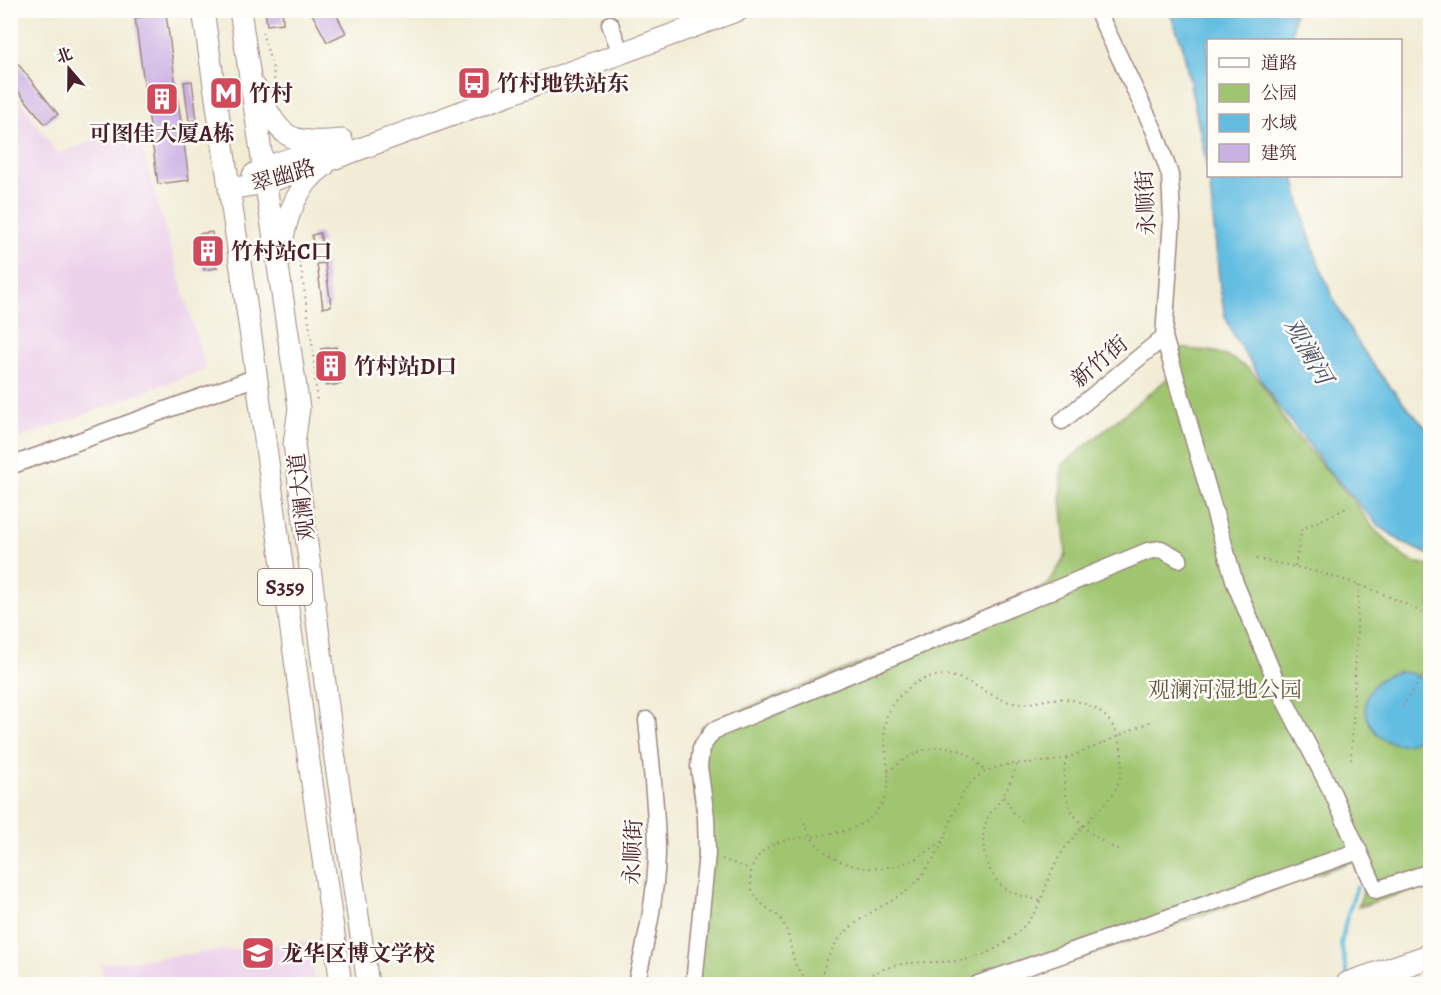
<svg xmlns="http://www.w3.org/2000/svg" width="1441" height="995" viewBox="0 0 1441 995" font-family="Alegreya,'Noto Serif SC',serif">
<rect width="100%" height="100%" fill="#fdfcf7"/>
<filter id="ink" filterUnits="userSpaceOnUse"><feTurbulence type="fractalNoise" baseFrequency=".0167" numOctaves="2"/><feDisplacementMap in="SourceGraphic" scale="12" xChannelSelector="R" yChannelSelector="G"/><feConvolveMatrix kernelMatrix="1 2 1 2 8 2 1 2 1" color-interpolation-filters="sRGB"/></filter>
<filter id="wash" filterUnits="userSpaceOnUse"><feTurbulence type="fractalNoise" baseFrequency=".008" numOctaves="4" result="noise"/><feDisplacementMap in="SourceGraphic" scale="24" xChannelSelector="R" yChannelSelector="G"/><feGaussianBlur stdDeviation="1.35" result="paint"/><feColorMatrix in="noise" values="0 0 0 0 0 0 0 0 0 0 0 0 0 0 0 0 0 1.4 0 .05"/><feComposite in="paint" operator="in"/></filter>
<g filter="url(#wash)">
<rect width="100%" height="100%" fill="#f2ecd6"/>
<!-- built -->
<path fill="#ecd1ea" d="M10 86 58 154 135 125 206 369 11 442Z
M309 941 315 984H103L101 964Z"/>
<!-- green -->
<path fill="#9fc570" stroke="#74724e" stroke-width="1.5" d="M1179 348 1215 352 1233 359 1249 369 1261 382 1288 426 1356 504 1373 528 1405 558 1416 563 1430 565V885L1358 907 1366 883 1354 861 1009 984H687L698 907 700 820 692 767V755L702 726 896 649 1048 585 1066 555 1061 495V466L1178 370 1174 356Z"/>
<!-- water -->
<path fill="#63bde1" stroke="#566e86" stroke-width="1.5" d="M1169 11H1294L1292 40H1208V172L1182 44Z
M1209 176H1294C1316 284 1354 353 1430 432V555L1403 543 1377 524 1329 471 1276 403 1235 338 1225 316 1220 288Z
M1397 672C1411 672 1420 675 1430 685V730C1384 778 1330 691 1397 672Z"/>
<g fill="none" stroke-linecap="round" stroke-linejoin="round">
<!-- stream -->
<path stroke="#63bde1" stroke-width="4" d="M1347 975 1341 944 1346 920 1357 886"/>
</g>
<g id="blocks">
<!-- building -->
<path fill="#cab1e3" d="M265 10H282L283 23 267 25Z
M310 10H334L346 33 327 42Z
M166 14 189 180 158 184 135 18Z
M10 54 58 114 45 124 10 81Z
M192 81 197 120 189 121 184 82Z
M212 232 217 268 204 270 199 234Z
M320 233 322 243 313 245 312 235Z
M325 263 331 306 323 308 317 264Z
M336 347 341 384 326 386 321 349Z"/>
</g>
</g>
<g filter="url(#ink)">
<use href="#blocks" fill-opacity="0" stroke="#9e8680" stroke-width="1.5"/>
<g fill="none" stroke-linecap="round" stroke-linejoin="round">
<defs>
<path id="minor" d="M1097 10 1155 132 1170 175 1172 219 1164 337 1235 583 1281 693 1333 794 1376 890 1430 872
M610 24 621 54
M1062 421 1164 337
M10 466 257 377
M636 984C646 942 656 897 657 853 657 808 651 764 647 720
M694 984 707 853 706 817 699 767 701 748 713 731 1148 551 1161 549 1179 559
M978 984 1359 851"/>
<path id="major" d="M203 10 251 337 308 755 341 984
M240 10 299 408 294 444 334 752 368 984
M256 88C280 138 287 145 342 140
M253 175 263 168 324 147
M229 189 265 183 300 171 739 10
M281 251C285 218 296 186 324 166"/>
<path id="highway" d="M1348 984 1430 956"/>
</defs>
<!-- minor casing -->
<use href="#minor" stroke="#9e8680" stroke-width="19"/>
<!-- major casing -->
<use href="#major" stroke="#9e8680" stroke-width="23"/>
<!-- highway casing -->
<use href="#highway" stroke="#9e8680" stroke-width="26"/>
<!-- path -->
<path stroke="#9e8680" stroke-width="2" stroke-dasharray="1.5 4.5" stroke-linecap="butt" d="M262 32 273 69 275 85
M299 255 313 349 317 404
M1256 559C1321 571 1373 585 1430 617
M1295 566 1302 529 1349 507
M1402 707 1430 664
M1066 758C1058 806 1077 829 1118 850
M1351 760 1359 584
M1017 765C1013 775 1009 785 1004 795 1000 803 991 809 988 817 978 839 984 869 1002 886 1013 895 1027 897 1041 901
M888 772C919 745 957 733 985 772
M1004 796 1013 812 1024 823
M802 817C805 824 808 832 812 838 833 868 875 875 907 862 920 858 932 848 943 841
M722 859 750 869
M819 984C813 981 806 978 801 973 788 958 793 934 780 918 773 910 762 907 756 897 742 876 756 849 779 842 814 832 858 841 881 805 904 769 863 728 902 694 908 688 915 682 924 679 963 665 982 697 1014 703 1032 706 1049 696 1067 699 1077 701 1088 704 1097 710 1123 725 1129 767 1114 792 1104 808 1087 820 1075 836 1068 844 1061 853 1056 862 1047 879 1044 900 1032 916 1015 940 985 959 956 961 936 963 916 961 897 965 879 969 864 979 847 984
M820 984C828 943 847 926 882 906 896 898 909 891 919 879 928 867 937 855 943 841 954 817 959 785 985 772 1009 759 1040 766 1066 758 1096 748 1125 732 1154 720"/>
<!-- minor -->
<use href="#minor" stroke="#fff" stroke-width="16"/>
<!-- major -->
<use href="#major" stroke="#fff" stroke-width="21"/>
<!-- highway -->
<use href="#highway" stroke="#fff" stroke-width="24"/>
</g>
</g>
<!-- icons -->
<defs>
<symbol id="bus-square" viewBox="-11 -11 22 22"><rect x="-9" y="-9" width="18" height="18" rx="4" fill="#d1495b" stroke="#fdfcf7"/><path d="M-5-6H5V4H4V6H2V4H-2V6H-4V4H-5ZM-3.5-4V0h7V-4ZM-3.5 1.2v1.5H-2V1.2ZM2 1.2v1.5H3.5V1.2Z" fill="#fff"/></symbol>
<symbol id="metro-square" viewBox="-11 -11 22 22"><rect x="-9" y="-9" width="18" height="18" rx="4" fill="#d1495b" stroke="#fdfcf7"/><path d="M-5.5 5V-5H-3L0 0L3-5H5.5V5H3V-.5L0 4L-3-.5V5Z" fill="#fff"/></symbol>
<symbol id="building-square" viewBox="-11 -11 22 22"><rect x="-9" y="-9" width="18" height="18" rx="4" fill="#d1495b" stroke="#fdfcf7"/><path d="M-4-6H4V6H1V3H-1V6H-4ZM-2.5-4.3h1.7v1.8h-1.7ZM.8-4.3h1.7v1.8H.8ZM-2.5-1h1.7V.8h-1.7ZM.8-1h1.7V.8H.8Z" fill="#fff"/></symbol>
<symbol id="school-square" viewBox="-11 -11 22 22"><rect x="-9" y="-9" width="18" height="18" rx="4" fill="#d1495b" stroke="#fdfcf7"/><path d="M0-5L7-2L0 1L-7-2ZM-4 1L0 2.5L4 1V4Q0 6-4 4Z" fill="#fff"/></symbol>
</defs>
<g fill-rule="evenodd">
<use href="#bus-square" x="455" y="64" width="38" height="38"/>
<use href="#metro-square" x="207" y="74" width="38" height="38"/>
<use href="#building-square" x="143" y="80" width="38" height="38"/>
<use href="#building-square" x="189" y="232" width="38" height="38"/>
<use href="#building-square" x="312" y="347" width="38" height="38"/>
<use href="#school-square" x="239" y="934" width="38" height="38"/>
</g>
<g text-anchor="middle" stroke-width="5" stroke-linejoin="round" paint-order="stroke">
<!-- shield labels -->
<rect fill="#fdfcf7" stroke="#806168" stroke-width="1.5" x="258" y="569" width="54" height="36" rx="4.5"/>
<g font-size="21" font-weight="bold" fill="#4a1f2b">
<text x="285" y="594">S359</text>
</g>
<!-- poi labels -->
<g font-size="22" font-weight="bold" fill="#4a1f2b" stroke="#fdfcf7" text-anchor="start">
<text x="497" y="91">竹村地铁站东</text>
<text x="249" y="101">竹村</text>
<text x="162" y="141" text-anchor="middle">可图佳大厦A栋</text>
<text x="231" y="259">竹村站C口</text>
<text x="354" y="374">竹村站D口</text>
<text x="281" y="961">龙华区博文学校</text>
</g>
<!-- street labels -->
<g font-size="22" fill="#4a1f2b" stroke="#fdfcf7">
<text transform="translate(283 175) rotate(-16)" y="8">翠幽路</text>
<text transform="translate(1145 203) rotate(-93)" y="8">永顺街</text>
<text transform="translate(1099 361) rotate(-40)" y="8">新竹街</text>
<text transform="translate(301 497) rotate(-97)" y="8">观澜大道</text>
<text transform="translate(632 852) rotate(-88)" y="8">永顺街</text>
</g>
<!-- park labels -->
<g font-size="22" fill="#685943" stroke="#fdfcf7">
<text x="1225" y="697">观澜河湿地公园</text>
</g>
<!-- water labels -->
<g font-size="24" font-style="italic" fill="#53566b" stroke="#fdfcf7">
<text transform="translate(1308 351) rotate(60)" y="8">观澜河</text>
</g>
</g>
<!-- margin -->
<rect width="1441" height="995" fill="none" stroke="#fdfcf7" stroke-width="36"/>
<!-- legend -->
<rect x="1207" y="39" width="195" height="138" fill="#fdfcf7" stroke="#b5a4a5" stroke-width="1.5"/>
<rect x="1219" y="58" width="30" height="9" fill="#ffffff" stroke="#b5a4a5" stroke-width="1.5"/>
<text x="1261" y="69" font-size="18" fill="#4a1f2b">道路</text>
<rect x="1219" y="84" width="30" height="18" fill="#9fc570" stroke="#b5a4a5" stroke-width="1.5"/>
<text x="1261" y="99" font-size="18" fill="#4a1f2b">公园</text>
<rect x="1219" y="114" width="30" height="18" fill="#63bde1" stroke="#b5a4a5" stroke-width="1.5"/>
<text x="1261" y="129" font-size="18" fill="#4a1f2b">水域</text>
<rect x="1219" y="144" width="30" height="18" fill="#cab1e3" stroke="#b5a4a5" stroke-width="1.5"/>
<text x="1261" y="159" font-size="18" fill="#4a1f2b">建筑</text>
<!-- north arrow -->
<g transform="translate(69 69) rotate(340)" stroke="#fdfcf7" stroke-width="4.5" paint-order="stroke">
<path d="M0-4.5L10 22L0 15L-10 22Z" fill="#4a1f2b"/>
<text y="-9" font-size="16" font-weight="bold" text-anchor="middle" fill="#4a1f2b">北</text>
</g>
</svg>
